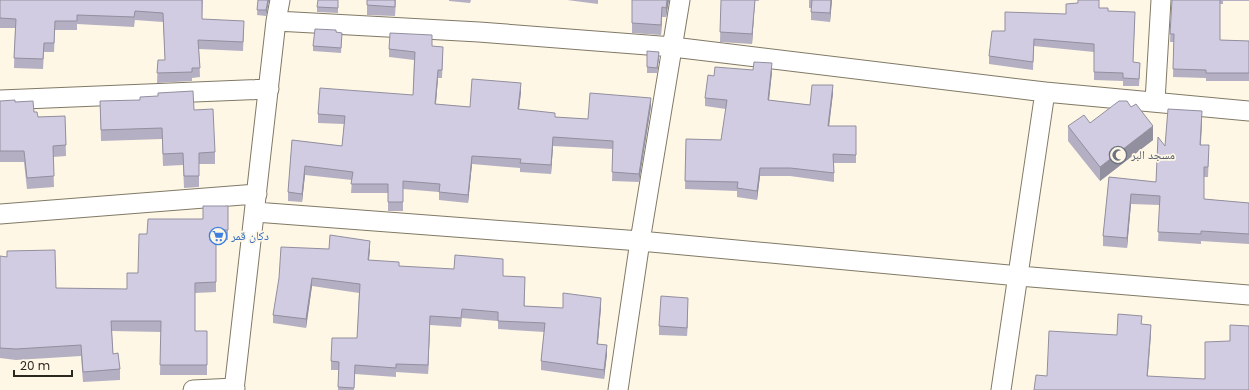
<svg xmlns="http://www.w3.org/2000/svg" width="1249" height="390" viewBox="0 0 1249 390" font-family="Poppins,'Noto Naskh Arabic',sans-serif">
<rect width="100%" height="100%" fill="#fef7e6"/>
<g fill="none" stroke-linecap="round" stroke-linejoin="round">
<defs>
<path id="street" d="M276 21 479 32 673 47 1045 92 1249 111
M0 100 269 89
M1155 101 1161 0
M255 212 640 241 1019 276 1249 295
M0 214 257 194
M193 390 235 388
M234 390 276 21 280 0
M618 390 640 241 680 0
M1001 390 1045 92"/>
</defs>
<!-- street casing -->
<use href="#street" stroke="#817966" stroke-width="21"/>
<!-- street -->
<use href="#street" stroke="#fff" stroke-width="19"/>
</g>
<!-- wall -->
<path fill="#b4afc2" d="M0 0H203L202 19 244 30 243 51 199 49 200 77 192 78V81L157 83 158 60H165L163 22 135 20 134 27 77 24V30H55L54 52H44L43 69 14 68 15 28H0Z
M258 0H269L266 16 257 15Z
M338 0V13L317 12V7Z
M367 0H396L395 16 367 15Z
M449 0H471L470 3 449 1Z
M567 0H598V4Z
M669 0 666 17H662L661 35 632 33V23Z
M721 0H759V1H755L752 44 720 42Z
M809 0H832L830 22 811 20V8H809Z
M1172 0H1249V1H1223V4H1220V40L1249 41V81H1206V78L1173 77 1174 42H1170Z
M1099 8 1135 20 1133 62 1140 70 1139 86H1123V81L1094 80V52L1034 46 1033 70 989 64V56L1005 31 1066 14Z
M336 32 342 38 341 53 313 51V46Z
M432 46 443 55 442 78H438L436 104 470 107 521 92 519 109 555 117 588 119 651 106 639 182 612 181 613 149 553 146 551 174 520 172V168L472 164 468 203 439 200V192L403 189V211H388V193H351L352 180 305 175 302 202 288 201V192L292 140 342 146 344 124 318 123V114L413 95 414 60 389 57V49Z
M659 57 657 73H647V67Z
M772 72 769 100 810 105 833 93 829 126H856V163H834V182L790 176H760L757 200 737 197V191L685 189 686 139 721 140 726 109 705 106V98Z
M0 101 15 102 34 112 38 117 65 116 66 156 53 157 54 187 27 189 24 162H0Z
M100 101 194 110 215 152V164H199V187L184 188 183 165 163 166 162 139 101 141Z
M1202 120 1201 145 1209 154 1208 177H1204V199L1249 203V244L1201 241V244L1158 241 1160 205 1131 204 1127 248 1103 246V236L1109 177 1156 182 1165 146Z
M1090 123 1153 140 1100 181 1068 141V126Z
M228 206V240H216V292L195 293V331H207V375H160L161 332 112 331 113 354 120 369V380L83 382 81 356 16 360 0 358V256L56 288 127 289 138 273 147 234 203 219Z
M329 249H370L369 260 399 266 503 276 525 286 524 306 563 308 601 307 598 344 607 354 604 379 541 370V361L544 332 498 329V321L462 318 461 327 430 325 428 374 396 372V377L355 374 354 390H338L339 370H331V361L357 338 359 293 312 286 306 328 273 323V315Z
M688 306 687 336 659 335V326Z"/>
<!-- shaded-wall -->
<path fill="#928f9e" d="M268 0H269L266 16V10Z
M667 0H669L666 17V8Z
M755 0 752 44V34Z
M831 0H832L830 22V13Z
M662 7V17L661 35V25Z
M659 52V57L657 73V68Z
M772 63V72L768 109V100Z
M438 70V78L435 113V104Z
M521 83V92L518 117V109Z
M833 85V93L828 135V126Z
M651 98V106L639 182V174Z
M1202 111V120L1200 154V145Z
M1153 126V140L1100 181V167Z
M553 137V146L551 174V165Z
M472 156V164L468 203V195Z
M305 166V175L302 202V194Z
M760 168V176L757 200V191Z
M1131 194V204L1127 248V238Z
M370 241V249L368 269V260Z
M525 277V286L524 315V306Z
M312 278V286L306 328V319Z
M601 298V307L597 353V344Z
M688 298V306L687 336V328Z
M430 316V325L428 374V365Z
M1151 325V335L1147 386V376Z
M607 345V354L604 379V370Z"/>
<!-- building -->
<path fill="#d1cce2" stroke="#928f9e" d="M0 0H202V19L244 21 243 42 198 40 200 68H192V72L157 73 158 60H165L163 13 135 11 134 17 77 15V21H55L54 43H44L43 59 14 58 16 19 0 18Z
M258 0H268L266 10H257Z
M318 0H338V8L317 7Z
M367 0H395V7L367 5Z
M632 0H667L666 8 662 7 661 25 632 23Z
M721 0H755L752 34 720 32Z
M812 0H831L830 13 811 12Z
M1078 0H1099V8H1108V11L1135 12 1133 62 1140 63 1139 79 1123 78V73L1094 72V44L1034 39 1033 62 989 56 992 31H1005V12L1066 14V4L1078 3Z
M1172 0H1220V40L1249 41V73H1206V70L1173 69 1174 34H1170Z
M315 29 336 30V32L342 33 341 48 313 46Z
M390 33 432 35V46L443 47 442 70H438L435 104 470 107 472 79 521 83 518 109 555 113V117L588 119 590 93 651 98 639 174 612 172 613 141 553 137 551 165 520 163 521 159 472 156 468 195 439 192 440 184 403 181V202H388V184H351L353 172 305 166 302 194 288 192 292 140 342 146 345 116 318 114 320 88 413 95 415 52 389 49Z
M647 51 659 52 657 68 647 67Z
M754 62 772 63 768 100 810 105 812 85H833L828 126H856V155L833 154 834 173 790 168H760L757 191 737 188 738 182 685 181 686 139 721 140 727 100 705 98 708 75 714 76 715 67 753 70Z
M193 91 194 110 213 109 215 152 199 153V176H184L183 153 163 154 162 128 101 130 100 101 140 100V97L158 96V93Z
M15 100V102L33 101 34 112H37L38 117 65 116 66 145 53 146 54 176 27 178 24 151H0V101Z
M1119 101H1127L1131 107 1136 104 1153 126 1100 167 1068 126 1084 115 1090 123Z
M1168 109 1202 111 1200 145H1209L1208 167H1204V199L1249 203V234L1201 231V234L1158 232 1160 196 1131 194 1127 238 1103 236 1109 177 1156 182 1158 137 1165 146Z
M203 206H228V230H216V282L195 283V331H207V365H160L161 321H111L113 354 118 353 120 369 83 372 81 345 16 349 0 348V256L7 257V251L55 250 56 288 127 289V273H138L139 234H147L148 219H203Z
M330 235 370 241 368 260 399 262V266L454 269 455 255 503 259V276L525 277 524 306 563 308V293L601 298 597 344 607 345 604 370 541 361 545 323 498 321V312L462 309 461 318 430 316 428 365 396 364V368L355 365 354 388 338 387 339 362 331 361 332 338H357L360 284 312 278 306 319 273 315 279 278 281 247 329 249Z
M661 296 688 298 687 328 659 326Z
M1118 314 1142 316 1141 324 1151 325 1147 376 1205 379V342L1230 341V325L1249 326V390H1034L1036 375 1047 376 1049 331 1117 335Z"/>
<!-- icons -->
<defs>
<symbol id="mosque-ring" viewBox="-11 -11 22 22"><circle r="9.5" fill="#fef7e6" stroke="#6b7280" stroke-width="1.5"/><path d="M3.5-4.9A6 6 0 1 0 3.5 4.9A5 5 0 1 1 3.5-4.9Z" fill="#6b7280"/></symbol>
<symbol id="supermarket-ring" viewBox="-11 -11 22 22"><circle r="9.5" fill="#fef7e6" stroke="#3f7fe0" stroke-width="1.5"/><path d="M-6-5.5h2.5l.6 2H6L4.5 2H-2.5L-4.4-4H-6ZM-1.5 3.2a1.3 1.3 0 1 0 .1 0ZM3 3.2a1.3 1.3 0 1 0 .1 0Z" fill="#3f7fe0"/></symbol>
</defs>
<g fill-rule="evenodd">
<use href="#mosque-ring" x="1108" y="145" width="20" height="20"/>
<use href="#supermarket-ring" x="208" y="226" width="20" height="20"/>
</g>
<g text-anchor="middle" stroke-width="3.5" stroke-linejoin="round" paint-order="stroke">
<!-- worship labels -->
<g font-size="12" fill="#5b616d" stroke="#fef7e6" text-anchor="start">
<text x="1131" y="159">مسجد البر</text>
</g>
<!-- shop labels -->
<g font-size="12" fill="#366cbe" stroke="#fef7e6" text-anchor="start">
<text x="231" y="240">دكان قمر</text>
</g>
</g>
<!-- scale -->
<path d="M14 370v6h58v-6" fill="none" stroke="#2b2820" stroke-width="2"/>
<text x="20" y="370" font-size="12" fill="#2b2820" stroke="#fef7e6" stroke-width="3" paint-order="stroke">20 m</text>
</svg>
